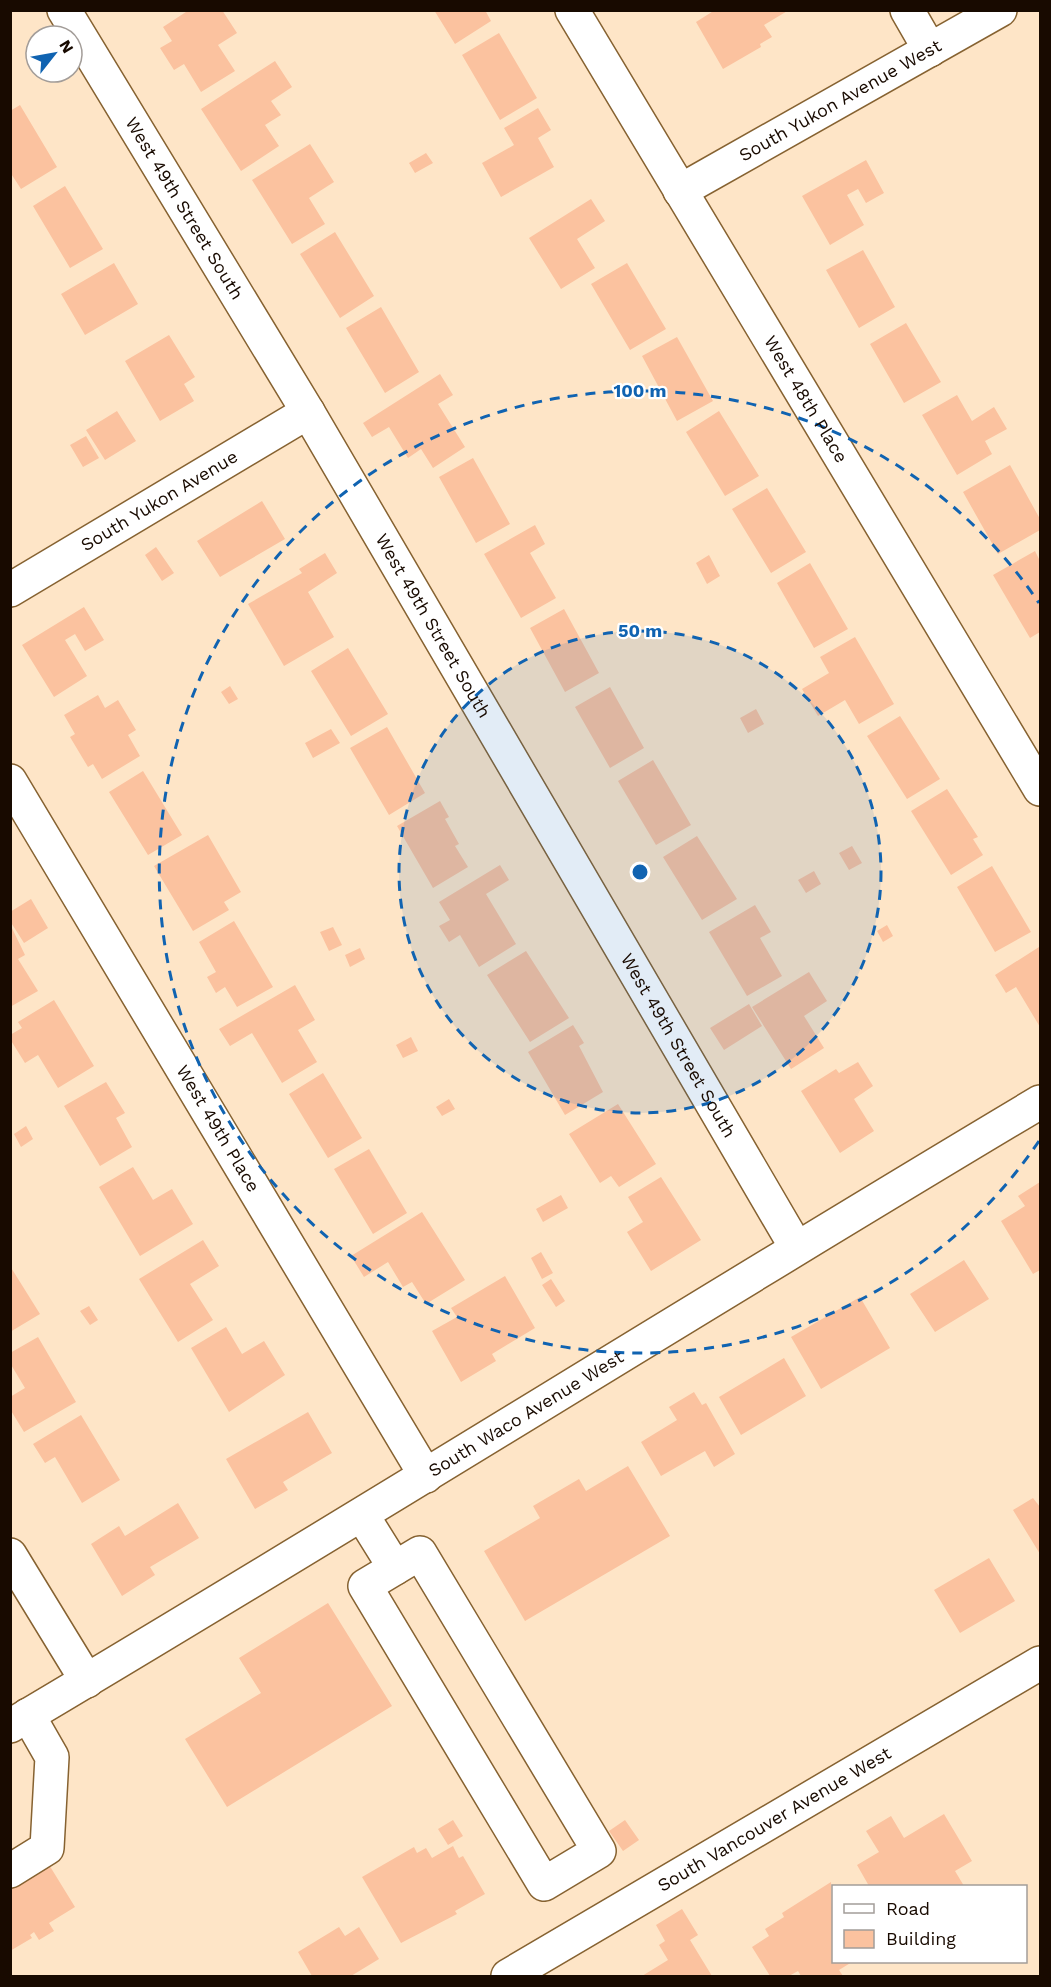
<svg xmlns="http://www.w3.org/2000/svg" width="1051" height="1987" viewBox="0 0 1051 1987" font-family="'Work Sans',sans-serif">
<rect width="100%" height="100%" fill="#fee5c7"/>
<!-- building -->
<path fill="#fbc29f" d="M189 10H222L237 33 218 45 235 71 201 92 184 64 174 70 160 48 172 41 163 27Z
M434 10H485L491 21 455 44Z
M715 10H789L764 25 772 37 760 44 761 47 723 69 696 22Z
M499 33 537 98 500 120 462 55Z
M275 61 292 87 271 101 281 115 265 125 279 146 241 171 201 109Z
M20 105 57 167 21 189 10 172V111Z
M538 108 551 130 538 138 554 167 501 197 482 163 514 145 504 128Z
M310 144 334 182 309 198 325 224 292 244 252 180Z
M426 153 433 163 415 173 409 163Z
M866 160 884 193 866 203 858 189 847 195 864 225 830 245 802 196Z
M65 186 103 249 70 268 33 206Z
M591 199 605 221 577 239 595 268 561 289 529 238Z
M335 232 374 296 340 318 300 254Z
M863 250 895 307 859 328 826 270Z
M114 263 138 304 85 335 61 294Z
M627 263 666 329 630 350 591 284Z
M381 307 419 372 385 393 346 328Z
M906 323 941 382 904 403 870 344Z
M169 335 195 377 184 384 194 401 160 421 125 361Z
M677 337 713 401 677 421 642 356Z
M440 374 453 395 438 404 465 447 433 468 421 449 408 458 389 427 372 437 363 423Z
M957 395 972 421 994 407 1007 429 985 441 992 454 957 475 922 415Z
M117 411 136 441 105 460 86 430Z
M719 411 759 476 725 496 686 432Z
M86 436 99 458 83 467 70 445Z
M473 458 510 524 476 543 439 477Z
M1010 465 1040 519V530L998 554 963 492Z
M767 488 806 552 771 573 732 509Z
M262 501 285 539 220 577 197 541Z
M535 525 545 544 530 553 556 598 521 618 484 554Z
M156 547 174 573 162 581 145 555Z
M1035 551 1040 561V632L1030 638 993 575Z
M325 553 337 573 308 592 334 637 284 666 248 604 302 573 299 569Z
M709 555 720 576 707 584 696 563Z
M810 563 848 629 814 648 777 583Z
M84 607 104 640 85 651 75 634 65 640 87 676 54 697 22 645Z
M564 609 599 673 565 692 530 628Z
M855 637 894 704 859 724 845 700 818 716 802 689 829 673 820 657Z
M348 648 388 714 351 736 311 671Z
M230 686 238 699 229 704 221 692Z
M610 687 644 748 610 768 575 707Z
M98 695 105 708 118 700 136 730 128 735 140 756 102 779 93 764 88 767 70 737 75 734 64 715Z
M756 709 764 724 748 733 740 718Z
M900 716 940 779 907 799 867 736Z
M387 727 425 793 389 815 350 748Z
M331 729 340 743 313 758 305 743Z
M653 760 691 825 656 845 618 781Z
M143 771 182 835 148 855 109 792Z
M947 789 978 837 973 839 983 855 951 875 911 811Z
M440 801 449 817 445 819 459 844 455 846 468 867 433 888 397 826Z
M208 835 241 892 224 902 229 910 193 931 154 866Z
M697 836 737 899 702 920 663 857Z
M852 846 862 863 849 870 839 853Z
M500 865 509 880 486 894 516 944 479 967 460 935 449 942 439 926 450 920 439 902Z
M992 866 1031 932 995 952 957 887Z
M814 871 821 884 806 893 798 880Z
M31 899 48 928 24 943 10 921V912Z
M755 905 771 932 760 938 782 976 747 996 709 932Z
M234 921 273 987 237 1007 225 987 216 993 207 977 216 972 199 942Z
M10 924 25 955 18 959 38 991 10 1007Z
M887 925 893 936 883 942 877 931Z
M333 927 342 945 329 951 320 932Z
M1039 947 1040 950V1027L1016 987 1006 993 995 975Z
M360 948 365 959 350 967 345 955Z
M526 951 569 1018 530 1042 487 975Z
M809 972 827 1001 804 1016 824 1048 791 1069 752 1007Z
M295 985 315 1020 298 1030 317 1062 282 1083 252 1033 230 1046 219 1029Z
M54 1000 94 1066 58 1088 38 1055 25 1063 10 1039V1035L22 1028 18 1022Z
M749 1004 762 1026 724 1050 710 1028Z
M573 1025 584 1043 579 1046 603 1092 565 1115 528 1052Z
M411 1037 418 1051 403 1058 396 1045Z
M858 1062 873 1086 854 1099 874 1131 840 1153 801 1091 836 1069 839 1073Z
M323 1073 362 1138 328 1158 289 1094Z
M106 1082 125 1113 116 1118 132 1147 100 1166 64 1106Z
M449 1099 455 1109 442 1116 436 1107Z
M618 1104 656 1164 619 1187 611 1176 600 1183 569 1134Z
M26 1126 33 1139 21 1147 14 1134Z
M369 1149 407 1213 373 1234 334 1169Z
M133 1167 153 1200 172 1189 193 1224 140 1256 99 1187Z
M661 1177 701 1240 651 1271 627 1232 643 1222 628 1197Z
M1040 1182V1270L1033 1274 1001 1221 1025 1206 1018 1196Z
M561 1195 568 1208 543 1222 536 1209Z
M422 1212 465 1280 426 1304 412 1282 403 1287 388 1262 364 1277 351 1256Z
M203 1240 219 1266 190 1284 213 1320 178 1342 139 1279Z
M541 1252 553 1273 542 1279 531 1258Z
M964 1260 989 1299 935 1332 910 1294Z
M10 1266 40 1314 10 1332Z
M505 1276 535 1328 492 1354 496 1361 461 1382 432 1331 457 1317 451 1308Z
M551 1279 565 1301 556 1307 542 1285Z
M860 1297 890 1348 821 1389 791 1337Z
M89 1306 98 1320 90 1325 80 1311Z
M226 1327 242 1354 264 1341 285 1375 229 1412 191 1348Z
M38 1337 76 1402 24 1432 10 1409V1397L25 1388 10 1363V1353Z
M784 1358 806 1396 741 1435 719 1397Z
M694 1392 702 1405 706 1403 735 1454 714 1467 705 1451 661 1476 641 1442 677 1420 669 1407Z
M308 1412 332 1453 283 1482 288 1490 255 1509 226 1459Z
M81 1415 120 1480 82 1503 55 1457 45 1463 33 1444Z
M628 1466 670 1536 525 1621 484 1551 540 1518 533 1506 579 1479 586 1491Z
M1033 1498 1040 1507V1554L1013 1510Z
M178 1503 199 1538 150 1567 155 1575 122 1596 91 1544 119 1526 125 1536Z
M989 1558 1015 1601 960 1633 934 1590Z
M328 1603 392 1706 227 1807 185 1739 261 1693 239 1658Z
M944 1814 972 1861 955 1871 964 1886H869L857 1865 879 1852 866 1831 891 1816 904 1838Z
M453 1820 463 1836 448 1845 438 1829Z
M625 1820 639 1840 623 1851 609 1831Z
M453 1846 459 1858 463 1856 485 1894 455 1911 457 1914 401 1943 362 1877 414 1847 417 1853 426 1848 432 1858Z
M43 1855 75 1907 49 1923 54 1931 39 1940 34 1932 30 1935 32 1938 10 1951V1875Z
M831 1882 834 1962H852L839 1970 843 1976H801L798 1971 789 1976H770L752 1947 769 1936 765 1929 784 1917 782 1913Z
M682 1909 698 1935 690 1940 712 1976H642L668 1960 659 1945 665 1941 656 1925Z
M339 1927 345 1936 359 1927 379 1959 351 1976H312L298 1952Z"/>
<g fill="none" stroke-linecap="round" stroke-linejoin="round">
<defs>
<g id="minor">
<path id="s1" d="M64 10 308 412 796 1247"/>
<path id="s2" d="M572 10 1040 789"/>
<path d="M907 10 930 50"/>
<path id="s3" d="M680 191 1000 10"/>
<path id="s4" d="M10 590 308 412"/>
<path id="s5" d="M10 781 426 1476"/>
<path d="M362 1515 395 1568"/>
<path d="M420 1553 599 1851 544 1884 365 1586Z"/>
<path d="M10 1555 87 1681"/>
<path id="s6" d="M10 1726C356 1521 696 1307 1040 1102"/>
<path d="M10 1871 47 1848 52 1757 28 1715"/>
<path id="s7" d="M508 1976 1040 1663"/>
</g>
</defs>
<!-- minor casing -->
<use href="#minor" stroke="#866231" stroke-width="36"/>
<!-- minor -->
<use href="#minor" stroke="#fff" stroke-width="33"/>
</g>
<!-- distance rings -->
<circle cx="640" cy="872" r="241" fill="#1063b1" fill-opacity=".12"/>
<g fill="none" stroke="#1063b1" stroke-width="3" stroke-dasharray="10 8">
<circle cx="640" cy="872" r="241"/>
<path d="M1039 1141A481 481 0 1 1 1039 603"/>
</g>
<g text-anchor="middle" stroke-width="4.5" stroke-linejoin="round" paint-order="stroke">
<!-- street labels -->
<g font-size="18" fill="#180a00" stroke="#fff">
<text dy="6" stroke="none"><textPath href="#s3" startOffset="184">South Yukon Avenue West</textPath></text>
<text dy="6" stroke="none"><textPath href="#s1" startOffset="232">West 49th Street South</textPath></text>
<text dy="6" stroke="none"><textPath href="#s2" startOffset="454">West 48th Place</textPath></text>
<text dy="6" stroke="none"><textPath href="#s4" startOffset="174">South Yukon Avenue</textPath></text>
<text dy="6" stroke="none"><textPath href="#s1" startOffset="718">West 49th Street South</textPath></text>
<text dy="6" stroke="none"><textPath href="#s1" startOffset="1204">West 49th Street South</textPath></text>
<text dy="6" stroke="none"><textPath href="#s5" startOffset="405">West 49th Place</textPath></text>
<text dy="6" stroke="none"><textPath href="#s6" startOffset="603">South Waco Avenue West</textPath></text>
<text dy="6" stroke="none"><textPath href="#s7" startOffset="309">South Vancouver Avenue West</textPath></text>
</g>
</g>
<circle cx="640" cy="872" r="9" fill="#1063b1" stroke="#fff" stroke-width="3"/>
<g font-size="18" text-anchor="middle" font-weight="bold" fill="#1063b1" stroke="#fff" stroke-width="4.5" stroke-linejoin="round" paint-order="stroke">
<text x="640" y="397">100 m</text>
<text x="640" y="637">50 m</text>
</g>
<!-- border -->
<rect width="1051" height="1987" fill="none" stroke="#180a00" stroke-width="24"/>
<!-- legend -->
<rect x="832" y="1885" width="195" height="78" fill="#ffffff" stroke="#a39d99" stroke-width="1.5"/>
<rect x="844" y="1904" width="30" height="9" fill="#ffffff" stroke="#a39d99" stroke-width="1.5"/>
<text x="886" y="1915" font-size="18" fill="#180a00">Road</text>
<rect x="844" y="1930" width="30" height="18" fill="#fbc29f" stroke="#a39d99" stroke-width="1.5"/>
<text x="886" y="1945" font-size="18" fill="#180a00">Building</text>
<!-- north arrow -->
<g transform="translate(54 54) rotate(59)"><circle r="28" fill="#ffffff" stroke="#a39d99" stroke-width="1.5"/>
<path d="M0-4.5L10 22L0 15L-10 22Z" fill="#1063b1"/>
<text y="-9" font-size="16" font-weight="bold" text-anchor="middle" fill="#180a00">N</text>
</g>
</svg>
